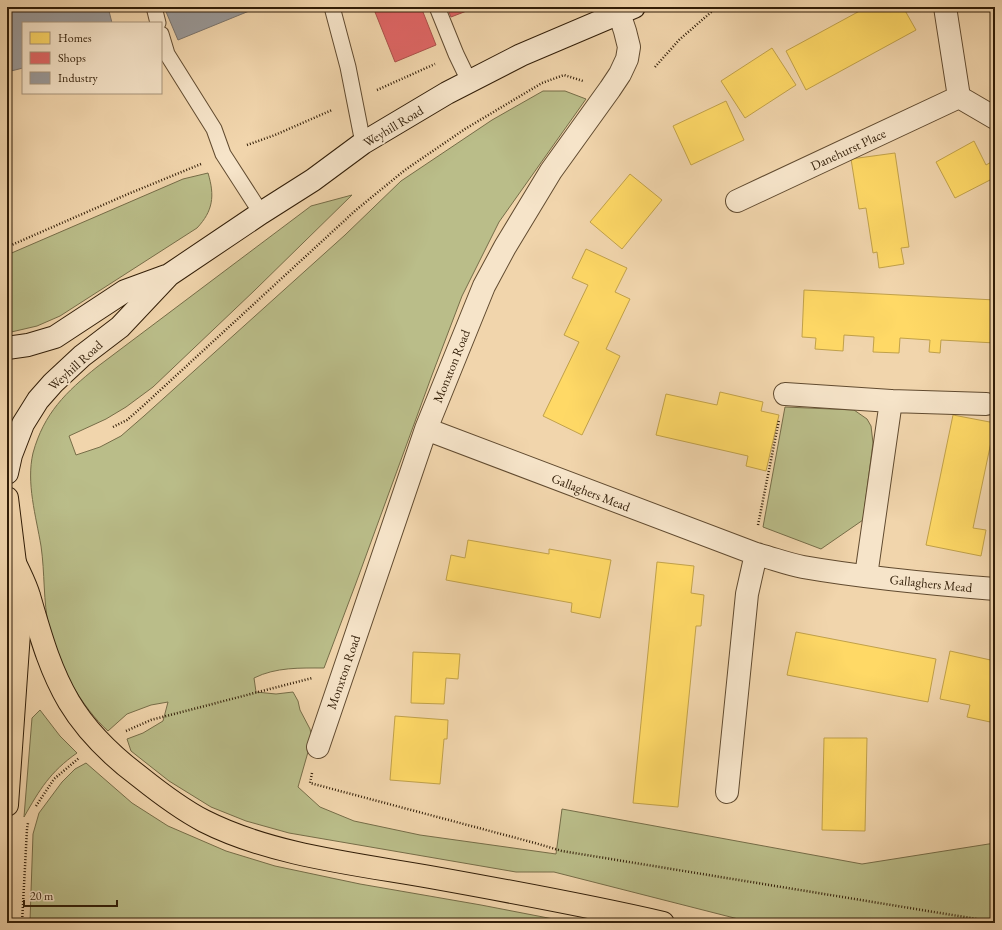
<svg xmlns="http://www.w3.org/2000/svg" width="1002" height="930" viewBox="0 0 1002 930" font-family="'EB Garamond',serif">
<rect width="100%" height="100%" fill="#f1d5ac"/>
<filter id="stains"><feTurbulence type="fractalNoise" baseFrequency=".005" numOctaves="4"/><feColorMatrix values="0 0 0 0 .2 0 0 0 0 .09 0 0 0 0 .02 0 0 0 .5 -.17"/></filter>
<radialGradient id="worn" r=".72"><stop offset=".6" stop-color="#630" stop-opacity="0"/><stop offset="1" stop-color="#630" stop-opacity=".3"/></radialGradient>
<!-- green -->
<path fill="#babd89" stroke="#766d48" d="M543 91H565L586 99 499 222 462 296 432 375 356 583 324 668C300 668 276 667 254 678L256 692 276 694 293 692 298 701 300 710 310 729 312 738 298 787 320 807 354 821 420 835 556 854 562 809 862 864 995 843V923H754L554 872H516L289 833 246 821 211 807 169 781 131 751 127 739 143 733 163 721 168 702 151 705 127 714 108 731C83 709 55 661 49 628 43 601 45 573 41 546 36 516 26 483 33 453 44 413 66 392 97 367L311 206 352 195 255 290 153 387 126 407 106 419 69 436 76 455 100 447 121 436 144 416 345 235 401 181 492 120Z
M208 173C215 196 213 211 197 228L60 316 37 326 7 333V255L183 179Z
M785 407 854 410 867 419 871 426 873 443 863 520 821 549 763 527Z
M40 710 60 736 77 753C50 772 40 789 24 817L32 718Z
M86 763 132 803 168 826 226 851 275 866 360 884 481 905 574 923H59L30 921 33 834 39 813 62 782 75 769Z"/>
<!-- homes -->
<path fill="#ffd966" stroke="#c1a14a" d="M867 7H903L916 30 806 90 786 51Z
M995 9V24L990 12Z
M772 48 796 85 745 118 721 81Z
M726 101 744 140 691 165 673 126Z
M974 141 986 165 995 160V190L990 180 955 198 936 162Z
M895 153 909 247 901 248 904 264 879 268 877 252 873 253 866 208 859 209 851 159Z
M630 174 662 200 622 249 590 222Z
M586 249 627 268 615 292 630 299 606 349 620 356 582 435 543 416 579 342 564 335 588 285 572 278Z
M804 290 995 300V343L941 340 940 353 929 352 930 340 900 338 899 353 873 352 874 337 844 335 843 351 815 349 816 338 802 337Z
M720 392 763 402 761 411 779 415 766 471 746 466 748 456 656 435 666 394 717 405Z
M953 415 995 423 973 528 986 530 981 556 926 545Z
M468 540 549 554V549L611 560 600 618 571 612 572 603 446 580 451 555 465 558Z
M657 562 694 566 691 593 704 595 701 626H696L678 807 633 803Z
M796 632 936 659 928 702 787 675Z
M950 651 995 661V723L967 717 970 705 940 699Z
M413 652 460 654 458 679 446 678 444 704 411 703Z
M395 716 448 720 447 739H444L440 784 390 780Z
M824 738H867L865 831 822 830Z"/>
<!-- shops -->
<path fill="#e06666" stroke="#ac504a" d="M373 7H421L436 45 395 62Z
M447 7H477L451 17Z"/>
<!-- industry -->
<path fill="#999" stroke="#7a746d" d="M7 7H108L112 23H23V68L7 72Z
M164 7H259L178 40Z"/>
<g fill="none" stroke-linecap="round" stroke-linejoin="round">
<defs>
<path id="service" d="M154 7 158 23
M332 7 348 67 363 143
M437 7 456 54 469 81
M161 34 167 54 214 129 223 154 261 213"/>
<path id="minor" d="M945 7 959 97
M737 201 959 97 995 118
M785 394 891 401 986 404
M426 429 756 554C772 558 787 564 803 567 866 578 931 584 995 589
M866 576 891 401
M318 747 426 429 484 286 505 247 551 171 610 89 620 74 627 59 629 47 625 31 619 13
M727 792 747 594 756 554"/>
<path id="secondary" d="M7 348 28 345 55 337 125 291 166 276
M7 473 11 455 23 424 38 400 53 383 82 356 120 327 169 275 261 213 313 180 363 143 447 93 521 55 634 7"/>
<path id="primary" d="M7 498 15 563 19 633 7 805"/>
<path id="trunk" d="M15 563C20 574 26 585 29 596 40 633 49 668 69 702 87 732 112 756 140 777 160 793 181 809 204 821 271 855 356 864 430 877 508 891 586 905 663 923"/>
</defs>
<!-- service casing -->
<use href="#service" stroke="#614b30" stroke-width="17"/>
<!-- minor casing -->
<use href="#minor" stroke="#614b30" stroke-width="24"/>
<!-- secondary casing -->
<use href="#secondary" stroke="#311d07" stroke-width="24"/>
<!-- primary casing -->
<use href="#primary" stroke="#311d07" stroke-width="24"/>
<!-- trunk casing -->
<use href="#trunk" stroke="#311d07" stroke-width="24"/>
<!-- path -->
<path stroke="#311d07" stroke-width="2.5" stroke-dasharray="1 2" stroke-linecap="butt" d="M655 67 679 40 717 7
M377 90 435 64
M247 145 275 135 332 110
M7 247 128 194 201 164
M113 427 127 420 143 406 356 210 405 170 465 129 542 83 564 75 583 81
M758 525 779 420
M126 731 151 720 312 678
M312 773 310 783 535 843 562 851 995 922
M36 806 54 779 79 758
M22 923 27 829 28 823"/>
<!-- service -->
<use href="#service" stroke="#f6e4c9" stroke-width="15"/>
<!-- minor -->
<use href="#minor" stroke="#f6e4c9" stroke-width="22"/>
<!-- secondary -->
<use href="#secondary" stroke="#f6e4c9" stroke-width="22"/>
<!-- primary -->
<use href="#primary" stroke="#f1d5ac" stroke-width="22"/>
<!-- trunk -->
<use href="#trunk" stroke="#f1d5ac" stroke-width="22"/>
</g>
<g text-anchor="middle" stroke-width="4" stroke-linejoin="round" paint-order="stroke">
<!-- street labels -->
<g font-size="13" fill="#311d07" stroke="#f6e4c9">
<text transform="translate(393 126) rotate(-31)" y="5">Weyhill Road</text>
<text transform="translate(848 149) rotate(-25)" y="5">Danehurst Place</text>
<text transform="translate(75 365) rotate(-42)" y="5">Weyhill Road</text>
<text transform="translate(451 366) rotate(-68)" y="5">Monxton Road</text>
<text transform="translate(591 492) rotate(21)" y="5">Gallaghers Mead</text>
<text transform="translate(931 583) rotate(6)" y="5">Gallaghers Mead</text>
<text transform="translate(343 672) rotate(-71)" y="5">Monxton Road</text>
</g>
</g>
<!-- margin -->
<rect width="1002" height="930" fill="none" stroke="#f1d5ac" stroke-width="24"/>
<rect x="8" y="8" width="986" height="914" fill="none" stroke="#311d07" stroke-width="2"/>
<rect x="12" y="12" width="978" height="906" fill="none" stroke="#311d07"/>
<!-- legend -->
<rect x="22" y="22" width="140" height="72" fill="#f6e4c9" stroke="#a7947b"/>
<rect x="30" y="32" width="20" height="12" fill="#ffd966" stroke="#a7947b"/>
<text x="58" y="42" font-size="12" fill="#311d07">Homes</text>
<rect x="30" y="52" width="20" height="12" fill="#e06666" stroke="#a7947b"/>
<text x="58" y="62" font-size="12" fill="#311d07">Shops</text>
<rect x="30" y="72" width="20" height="12" fill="#999999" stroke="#a7947b"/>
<text x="58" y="82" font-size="12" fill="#311d07">Industry</text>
<!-- scale -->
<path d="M24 900v6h93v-6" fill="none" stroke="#311d07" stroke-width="2"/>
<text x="30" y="900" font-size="12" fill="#311d07" stroke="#f6e4c9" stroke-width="3" paint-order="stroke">20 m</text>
<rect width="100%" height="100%" filter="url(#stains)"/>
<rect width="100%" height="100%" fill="url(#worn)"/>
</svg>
